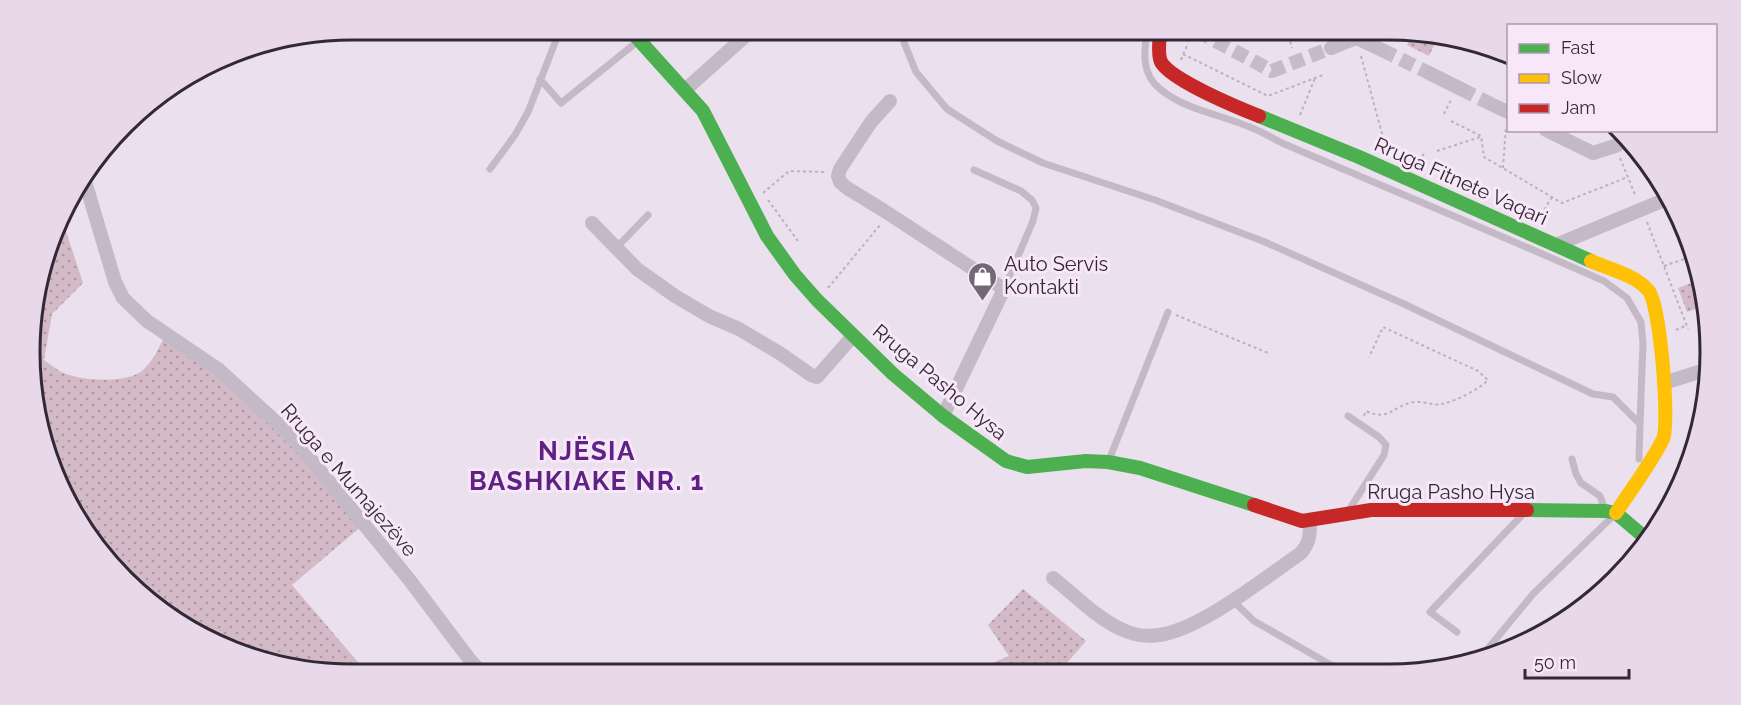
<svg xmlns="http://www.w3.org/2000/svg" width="1741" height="705" viewBox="0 0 1741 705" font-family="Raleway,sans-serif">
<defs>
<pattern id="grass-dots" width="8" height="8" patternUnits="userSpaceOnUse" patternTransform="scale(1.5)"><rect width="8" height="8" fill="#d3bac6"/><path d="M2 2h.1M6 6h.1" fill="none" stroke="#ac97a2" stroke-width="1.8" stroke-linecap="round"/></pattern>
</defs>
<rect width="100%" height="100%" fill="#ebe0ed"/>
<!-- grass -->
<path fill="url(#grass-dots)" d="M1412 34 1435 43 1429 56 1407 45Z
M63 222 83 283 52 314 44 360C51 365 57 370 64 373 83 381 127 384 143 370 154 360 159 347 166 334L247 397 363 525 292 585 369 675H352L249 658 156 608 73 514 36 415 33 310Z
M1697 281 1703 306 1687 312 1678 288Z
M1023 589 1086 641 1058 673H974L985 666 1009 656 988 625Z"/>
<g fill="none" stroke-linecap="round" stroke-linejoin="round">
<!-- street-tunnel -->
<path stroke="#c6bbc8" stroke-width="14" stroke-dasharray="14 7" stroke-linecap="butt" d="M1197 31 1272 71 1331 48
M1382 50 1431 74
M1461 89 1495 106"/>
<!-- path -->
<path stroke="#bcb2be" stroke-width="2" stroke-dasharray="3 3" stroke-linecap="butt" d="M722 30 725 38
M1287 30 1292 48
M1313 30 1315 40
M1236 34 1238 30
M1183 54 1268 96 1323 75
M1361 56 1387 152
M1181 60 1188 43
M1444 114 1452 98
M1300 115 1315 78
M1451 121 1481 136 1484 157 1562 203 1628 177
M1437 151 1480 137
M1620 158 1636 197
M1417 167 1425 151
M1503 168 1506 126
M763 193 789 171 824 172
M768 200 798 241
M1538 220 1552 197
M1647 222 1688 329
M1664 266 1690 257
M828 288 880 225
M1176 315 1268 353
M1676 330 1687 325
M1364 416 1366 411C1390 422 1393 405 1414 402 1423 401 1434 406 1442 404 1456 401 1478 390 1488 380L1478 371 1383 327 1369 357"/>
<!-- lane -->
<path stroke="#c4b9c6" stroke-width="7" d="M899 30 916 72 947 109 997 141 1043 163 1155 200 1265 242 1404 304 1593 394 1613 397 1640 424 1639 459
M1147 30C1144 52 1141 74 1160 89 1185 110 1223 115 1252 128 1265 133 1277 141 1289 146 1394 191 1500 235 1604 281L1627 298 1641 322 1643 343 1640 424
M540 79 561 103 637 42
M490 169 515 135 528 112 560 30
M974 170 1021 191 1032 200 1036 208 1033 221 1004 289
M616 248 648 215
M1348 416 1379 437 1386 445 1384 455 1349 510
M1572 459 1576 474 1581 483 1600 496 1605 510
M1109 460 1168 312
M1232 600 1254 621 1331 665
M1457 632 1430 612 1524 513
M1481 657 1533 594 1614 515"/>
<!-- street -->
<path stroke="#c4b9c6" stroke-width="14" d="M1195 30 1197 31
M1331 48 1356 38 1382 50
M1431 74 1461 89
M685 90 752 30
M890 101 871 122 840 169 838 176 840 182 847 188 883 210 1004 289 943 416
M1495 106 1508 112
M1546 130 1593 153 1618 145
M84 178 115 282 123 298 147 321 218 369 276 422 299 445 408 578 470 660 484 675
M592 223 637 269 675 296 709 316 739 329 781 354 811 375 817 377 853 336
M1556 245 1669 198
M1664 383 1705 370
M1053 578C1075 595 1097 619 1123 630 1134 635 1147 637 1159 635 1200 630 1266 577 1301 553 1310 542 1310 535 1310 522"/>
<!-- fast -->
<path stroke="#4caf50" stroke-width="14" d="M630 30 703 111 767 236 795 275 817 300 893 374 943 416 1006 461 1027 467 1086 461 1108 462 1140 468 1254 505
M1259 116 1359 157 1591 261
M1527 510 1606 511 1616 513 1649 541"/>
<!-- slow -->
<path stroke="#ffc107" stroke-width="14" d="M1591 261C1609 269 1635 275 1648 290 1660 301 1670 424 1663 439 1652 462 1630 491 1616 513"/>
<!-- jam -->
<path stroke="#c62828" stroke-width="14" d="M1160 30C1160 40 1157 53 1161 62 1171 80 1239 108 1259 116
M1254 505 1302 521 1371 510H1527"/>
</g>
<!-- icons -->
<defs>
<symbol id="shop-pin" viewBox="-11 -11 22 30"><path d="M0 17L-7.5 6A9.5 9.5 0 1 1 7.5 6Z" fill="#736876" stroke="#f8e7f9"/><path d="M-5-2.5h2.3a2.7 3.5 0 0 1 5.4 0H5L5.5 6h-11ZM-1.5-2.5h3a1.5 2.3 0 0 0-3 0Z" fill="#fff"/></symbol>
</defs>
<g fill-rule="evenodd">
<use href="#shop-pin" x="966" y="260" width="33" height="45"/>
</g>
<g text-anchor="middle" stroke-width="6" stroke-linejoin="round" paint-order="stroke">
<!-- street labels -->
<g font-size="20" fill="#322836" stroke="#f8e7f9">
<text transform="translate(1461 181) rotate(24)" y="7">Rruga Fitnete Vaqari</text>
<text transform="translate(940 382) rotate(40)" y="7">Rruga Pasho Hysa</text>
<text transform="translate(349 480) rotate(49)" y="7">Rruga e Mumajezëve</text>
<text x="1451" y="499">Rruga Pasho Hysa</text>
</g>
<!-- poi labels -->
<g font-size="20" fill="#322836" stroke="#f8e7f9" text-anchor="start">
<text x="1004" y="271">Auto Servis<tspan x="1004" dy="23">Kontakti</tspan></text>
</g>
<!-- district labels -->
<g font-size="26" font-weight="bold" letter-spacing="1.5" fill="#5e2184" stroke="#f8e7f9">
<text x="587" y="460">NJËSIA<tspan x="587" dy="30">BASHKIAKE NR. 1</tspan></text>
</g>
</g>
<!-- crop -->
<path d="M0 0H1741V705H0ZM352 40H1388A312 312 0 0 1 1700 352V352A312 312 0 0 1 1388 664H352A312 312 0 0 1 40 352V352A312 312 0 0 1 352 40Z" fill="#e8d8e9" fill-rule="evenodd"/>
<path fill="none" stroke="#322836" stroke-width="3" d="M352 40H1388A312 312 0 0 1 1700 352V352A312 312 0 0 1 1388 664H352A312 312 0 0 1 40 352V352A312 312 0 0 1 352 40Z"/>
<!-- legend -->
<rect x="1507" y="24" width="210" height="108" fill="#f8e7f9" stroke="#a99bab" stroke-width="1.5"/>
<rect x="1519" y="44" width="30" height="9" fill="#4caf50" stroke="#a99bab" stroke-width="1.5"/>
<text x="1561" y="54" font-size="18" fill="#322836">Fast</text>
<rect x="1519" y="74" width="30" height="9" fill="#ffc107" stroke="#a99bab" stroke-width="1.5"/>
<text x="1561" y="84" font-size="18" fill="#322836">Slow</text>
<rect x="1519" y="104" width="30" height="9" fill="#c62828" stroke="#a99bab" stroke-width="1.5"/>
<text x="1561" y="114" font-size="18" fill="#322836">Jam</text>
<!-- scale -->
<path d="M1525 669v9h104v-9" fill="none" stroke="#322836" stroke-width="3"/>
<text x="1534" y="669" font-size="18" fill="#322836" stroke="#f8e7f9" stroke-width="4.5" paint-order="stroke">50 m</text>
</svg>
